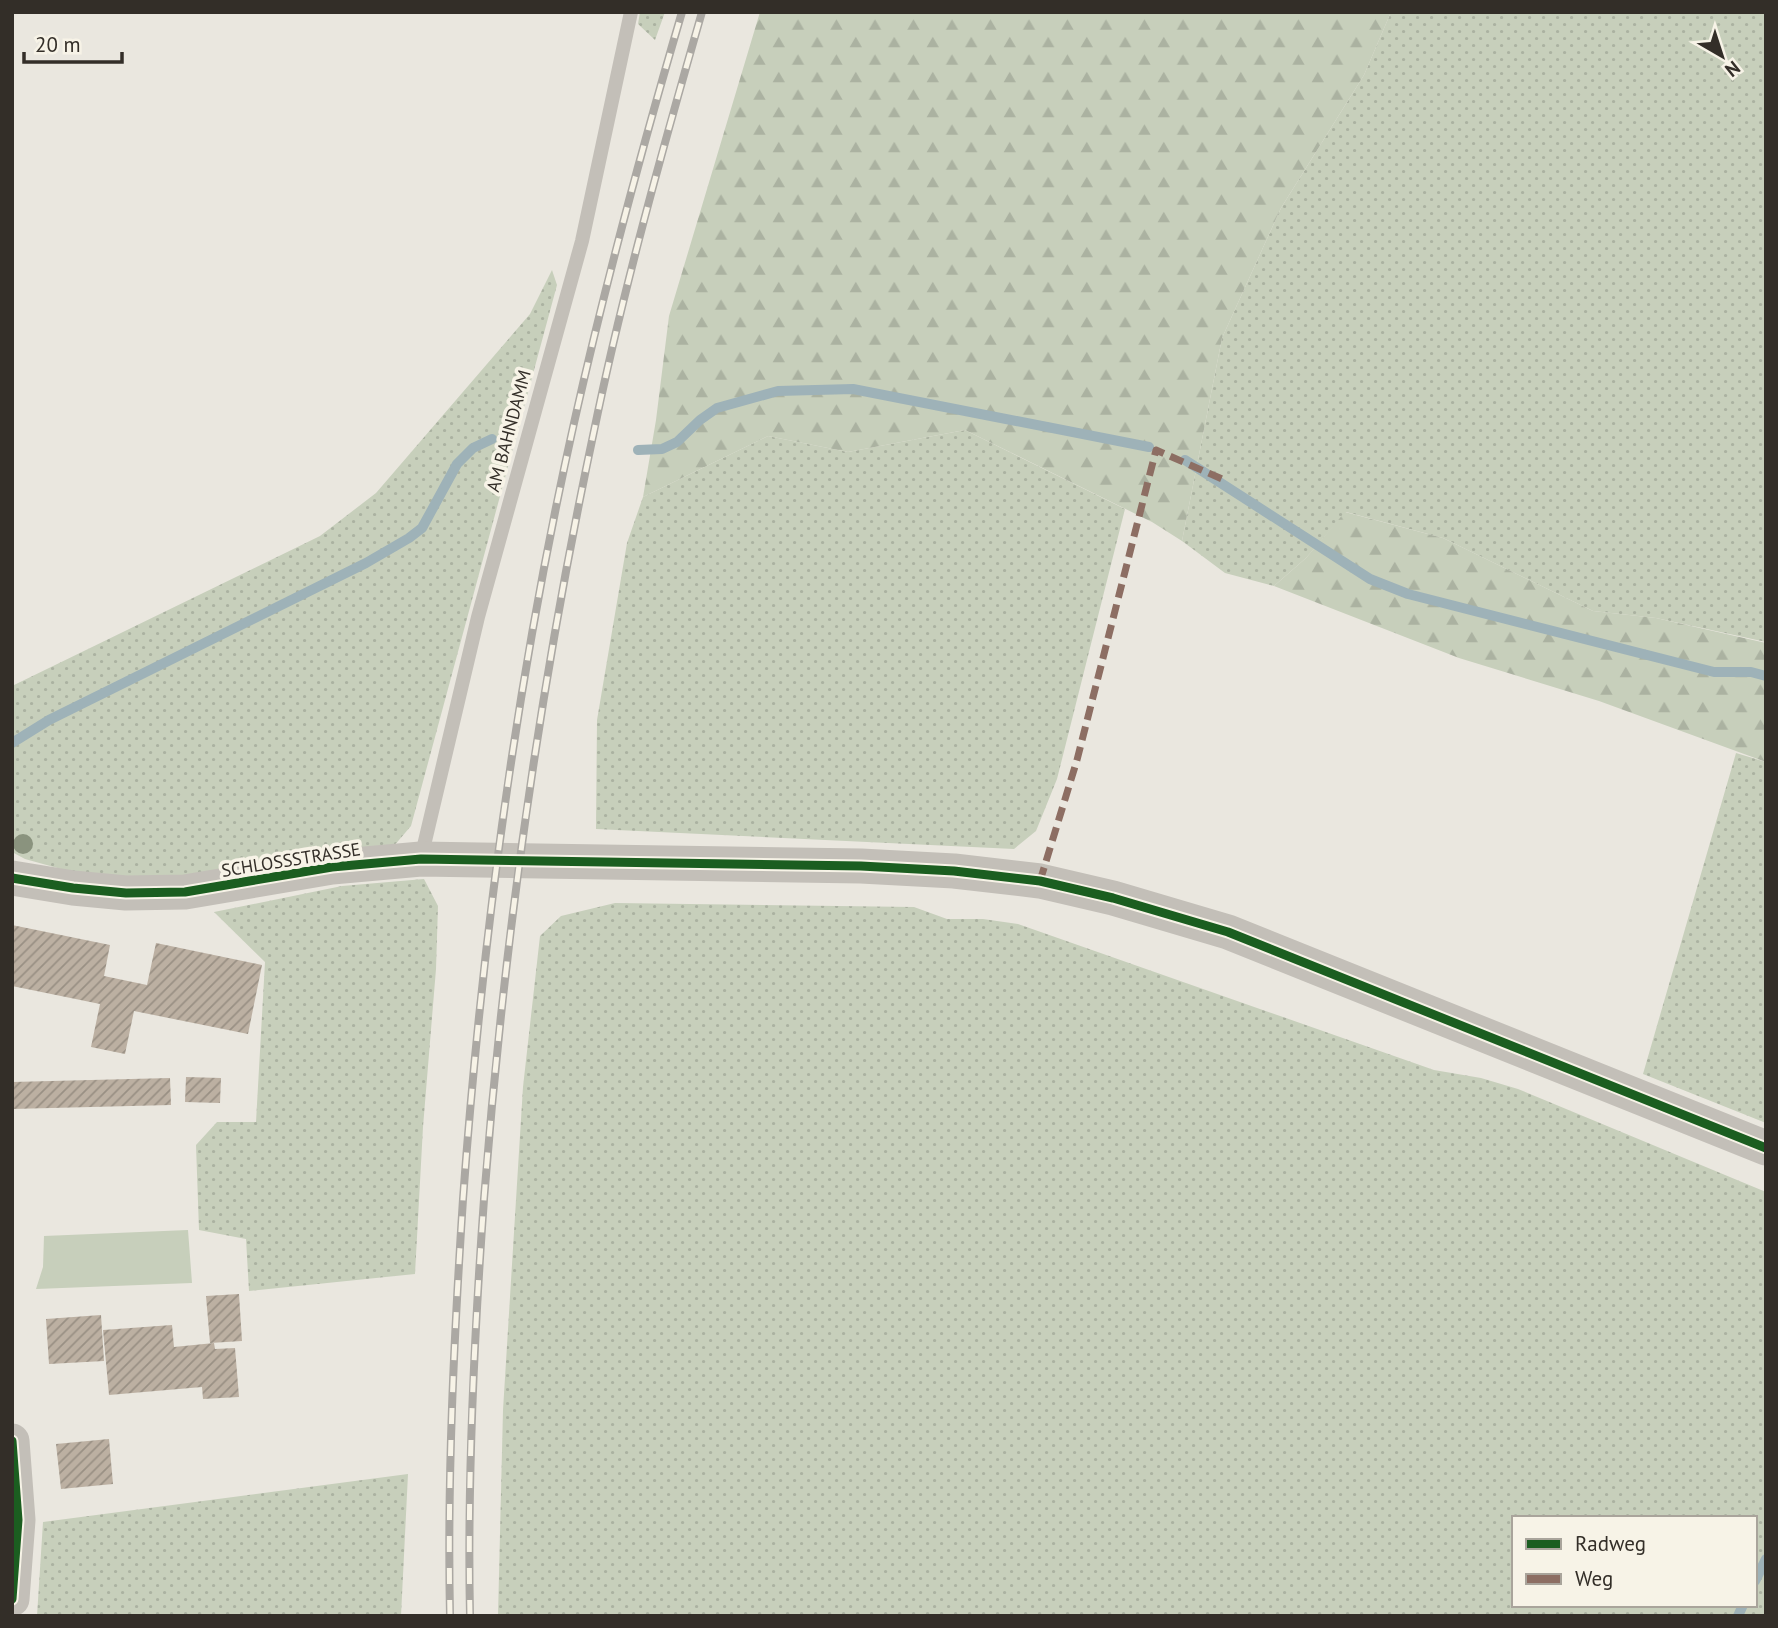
<svg xmlns="http://www.w3.org/2000/svg" width="1778" height="1628" viewBox="0 0 1778 1628" font-family="'PT Sans',sans-serif">
<defs>
<pattern id="grass-dots" width="8" height="8" patternUnits="userSpaceOnUse" patternTransform="scale(1.75)"><rect width="8" height="8" fill="#c7cfbb"/><path d="M2 2h.1M6 6h.1" fill="none" stroke="#abb2a1" stroke-width="1.8" stroke-linecap="round"/></pattern>
<pattern id="forest-firs" width="22" height="20" patternUnits="userSpaceOnUse" patternTransform="scale(1.75)"><rect width="22" height="20" fill="#c7cfbb"/><path d="M5 1l3.5 6h-7zM16 11l3.5 6h-7z" fill="#abb2a1"/></pattern>
<pattern id="building-hatch" width="6" height="6" patternUnits="userSpaceOnUse" patternTransform="scale(1.75)"><rect width="6" height="6" fill="#bcb0a2"/><path d="M-1 1l2-2M0 6l6-6M5 7l2-2" fill="none" stroke="#999084"/></pattern>
</defs>
<rect width="100%" height="100%" fill="#eae7df"/>
<!-- grass -->
<path fill="url(#grass-dots)" fill-rule="evenodd" d="M640 12H665L655 40 638 24Z
M1391 12H1766V642L1656 618 1593 611 1443 538 1346 512 1306 558 1274 586 1225 573 1182 541 1222 338 1281 208 1364 75Z
M552 270 557 285 411 826 393 847 231 874 97 879 25 859 12 852V686L320 536 376 493 530 314Z
M965 430 1125 509 1057 779 1036 831 1014 849 596 829 597 720 627 543 643 497 768 436 848 452Z
M1736 753 1766 762V1123L1643 1074Z
M424 879 438 906 436 969 423 1127 415 1274 249 1291 246 1239 199 1230 196 1145 217 1122H256L265 962 214 912 342 886Z
M615 903 914 907 947 919H983L1018 924 1434 1070 1481 1078 1518 1089 1766 1192V1616H498L503 1410 523 1087 540 936 561 916ZM1514 1518H1755V1605H1514Z
M408 1474 401 1616H37L43 1522Z"/>
<!-- forest -->
<path fill="url(#forest-firs)" d="M760 12H1391L1364 75 1281 208 1222 338 1182 541 1152 522 965 430 848 452 768 436 643 497 656 420 669 316Z
M1345 512 1443 538 1593 611 1656 618 1766 643V762L1599 701 1459 658 1274 586 1306 558Z"/>
<!-- park -->
<path fill="#c7cfbb" d="M188 1230 192 1283 36 1289 43 1267 44 1236Z"/>
<g fill="none" stroke-linecap="round" stroke-linejoin="round">
<!-- stream -->
<path stroke="#9eb2b8" stroke-width="10" d="M638 450 662 449 677 442 700 420 717 408 778 391 853 389 1149 447
M1185 460 1370 579 1408 594 1714 672H1751L1766 676
M12 743 49 720 366 563 409 538 422 528 457 464 473 448 492 439
M1755 1581 1766 1559
M1738 1616 1743 1605"/>
</g>
<!-- building -->
<path fill="url(#building-hatch)" d="M12 925 110 945 104 976 147 985 156 943 262 965 248 1034 134 1011 125 1054 91 1047 100 1004 12 986Z
M186 1077 221 1078 220 1103 185 1102Z
M170 1078 171 1105 12 1109V1082Z
M239 1294 242 1341 210 1343 206 1296Z
M101 1315 104 1361 49 1364 46 1319Z
M172 1325 174 1347 214 1343 215 1349 235 1348 239 1397 203 1399 202 1387 109 1395 103 1330Z
M109 1439 113 1484 61 1489 56 1444Z"/>
<g fill="none" stroke-linecap="round" stroke-linejoin="round">
<!-- service -->
<path stroke="#c3bfb8" stroke-width="14" d="M421 858 478 617 582 241 631 12"/>
<!-- tertiary -->
<path stroke="#c3bfb8" stroke-width="35" d="M12 878 73 888 126 893 185 892 332 867 421 859 861 866 954 871 1040 881 1113 898 1228 932 1766 1148
M12 1441 18 1520 12 1599"/>
<defs>
<path id="rail" d="M450 1616C447 1477 454 1338 463 1199 482 939 517 678 574 423 605 285 642 148 682 12
M470 1616C467 1477 474 1338 484 1199 504 941 540 685 594 431 623 290 662 151 702 12"/>
</defs>
<!-- rail casing -->
<use href="#rail" stroke="#aba8a3" stroke-width="8"/>
<!-- rail -->
<use href="#rail" stroke="#f7f3e7" stroke-width="5" stroke-dasharray="16" stroke-linecap="butt"/>
<!-- quiet -->
<path stroke="#8d6e63" stroke-width="7" stroke-dasharray="14 7" stroke-linecap="butt" d="M1040 881 1077 760 1156 450 1222 479"/>
<defs>
<path id="cycleway" d="M12 878 73 888 126 893 185 892 332 867 421 859 861 866 954 871 1040 881 1113 898 1228 932 1766 1148
M12 1441 18 1520 12 1599"/>
</defs>
<!-- cycleway casing -->
<use href="#cycleway" stroke="#f7f3e7" stroke-width="13"/>
<!-- cycleway -->
<use href="#cycleway" stroke="#1b5e20" stroke-width="9"/>
</g>
<!-- trees -->
<circle fill="#8a937e" cx="23" cy="844" r="10"/>
<g text-anchor="middle" stroke-width="7" stroke-linejoin="round" paint-order="stroke">
<!-- street labels -->
<g font-size="18" fill="#332e28" stroke="#f7f3e7">
<text transform="translate(509 431) rotate(-75)" y="6">AM BAHNDAMM</text>
<text transform="translate(291 860) rotate(-9)" y="6">SCHLOSSSTRASSE</text>
</g>
</g>
<!-- border -->
<rect width="1778" height="1628" fill="none" stroke="#332e28" stroke-width="28"/>
<!-- legend -->
<rect x="1512" y="1516" width="245" height="91" fill="#f7f3e7" stroke="#a9a49b" stroke-width="2"/>
<rect x="1526" y="1539" width="35" height="10" fill="#1b5e20" stroke="#a9a49b" stroke-width="2"/>
<text x="1575" y="1551" font-size="21" fill="#332e28">Radweg</text>
<rect x="1526" y="1574" width="35" height="10" fill="#8d6e63" stroke="#a9a49b" stroke-width="2"/>
<text x="1575" y="1586" font-size="21" fill="#332e28">Weg</text>
<!-- north arrow -->
<g transform="translate(1722 56) rotate(141)" stroke="#f7f3e7" stroke-width="5" paint-order="stroke">
<path d="M0-5L12 26L0 18L-12 26Z" fill="#332e28"/>
<text y="-10" font-size="19" font-weight="bold" text-anchor="middle" fill="#332e28">N</text>
</g>
<!-- scale -->
<path d="M24 52v10h98v-10" fill="none" stroke="#332e28" stroke-width="3.5"/>
<text x="35" y="52" font-size="21" fill="#332e28" stroke="#f7f3e7" stroke-width="5" paint-order="stroke">20 m</text>
</svg>
